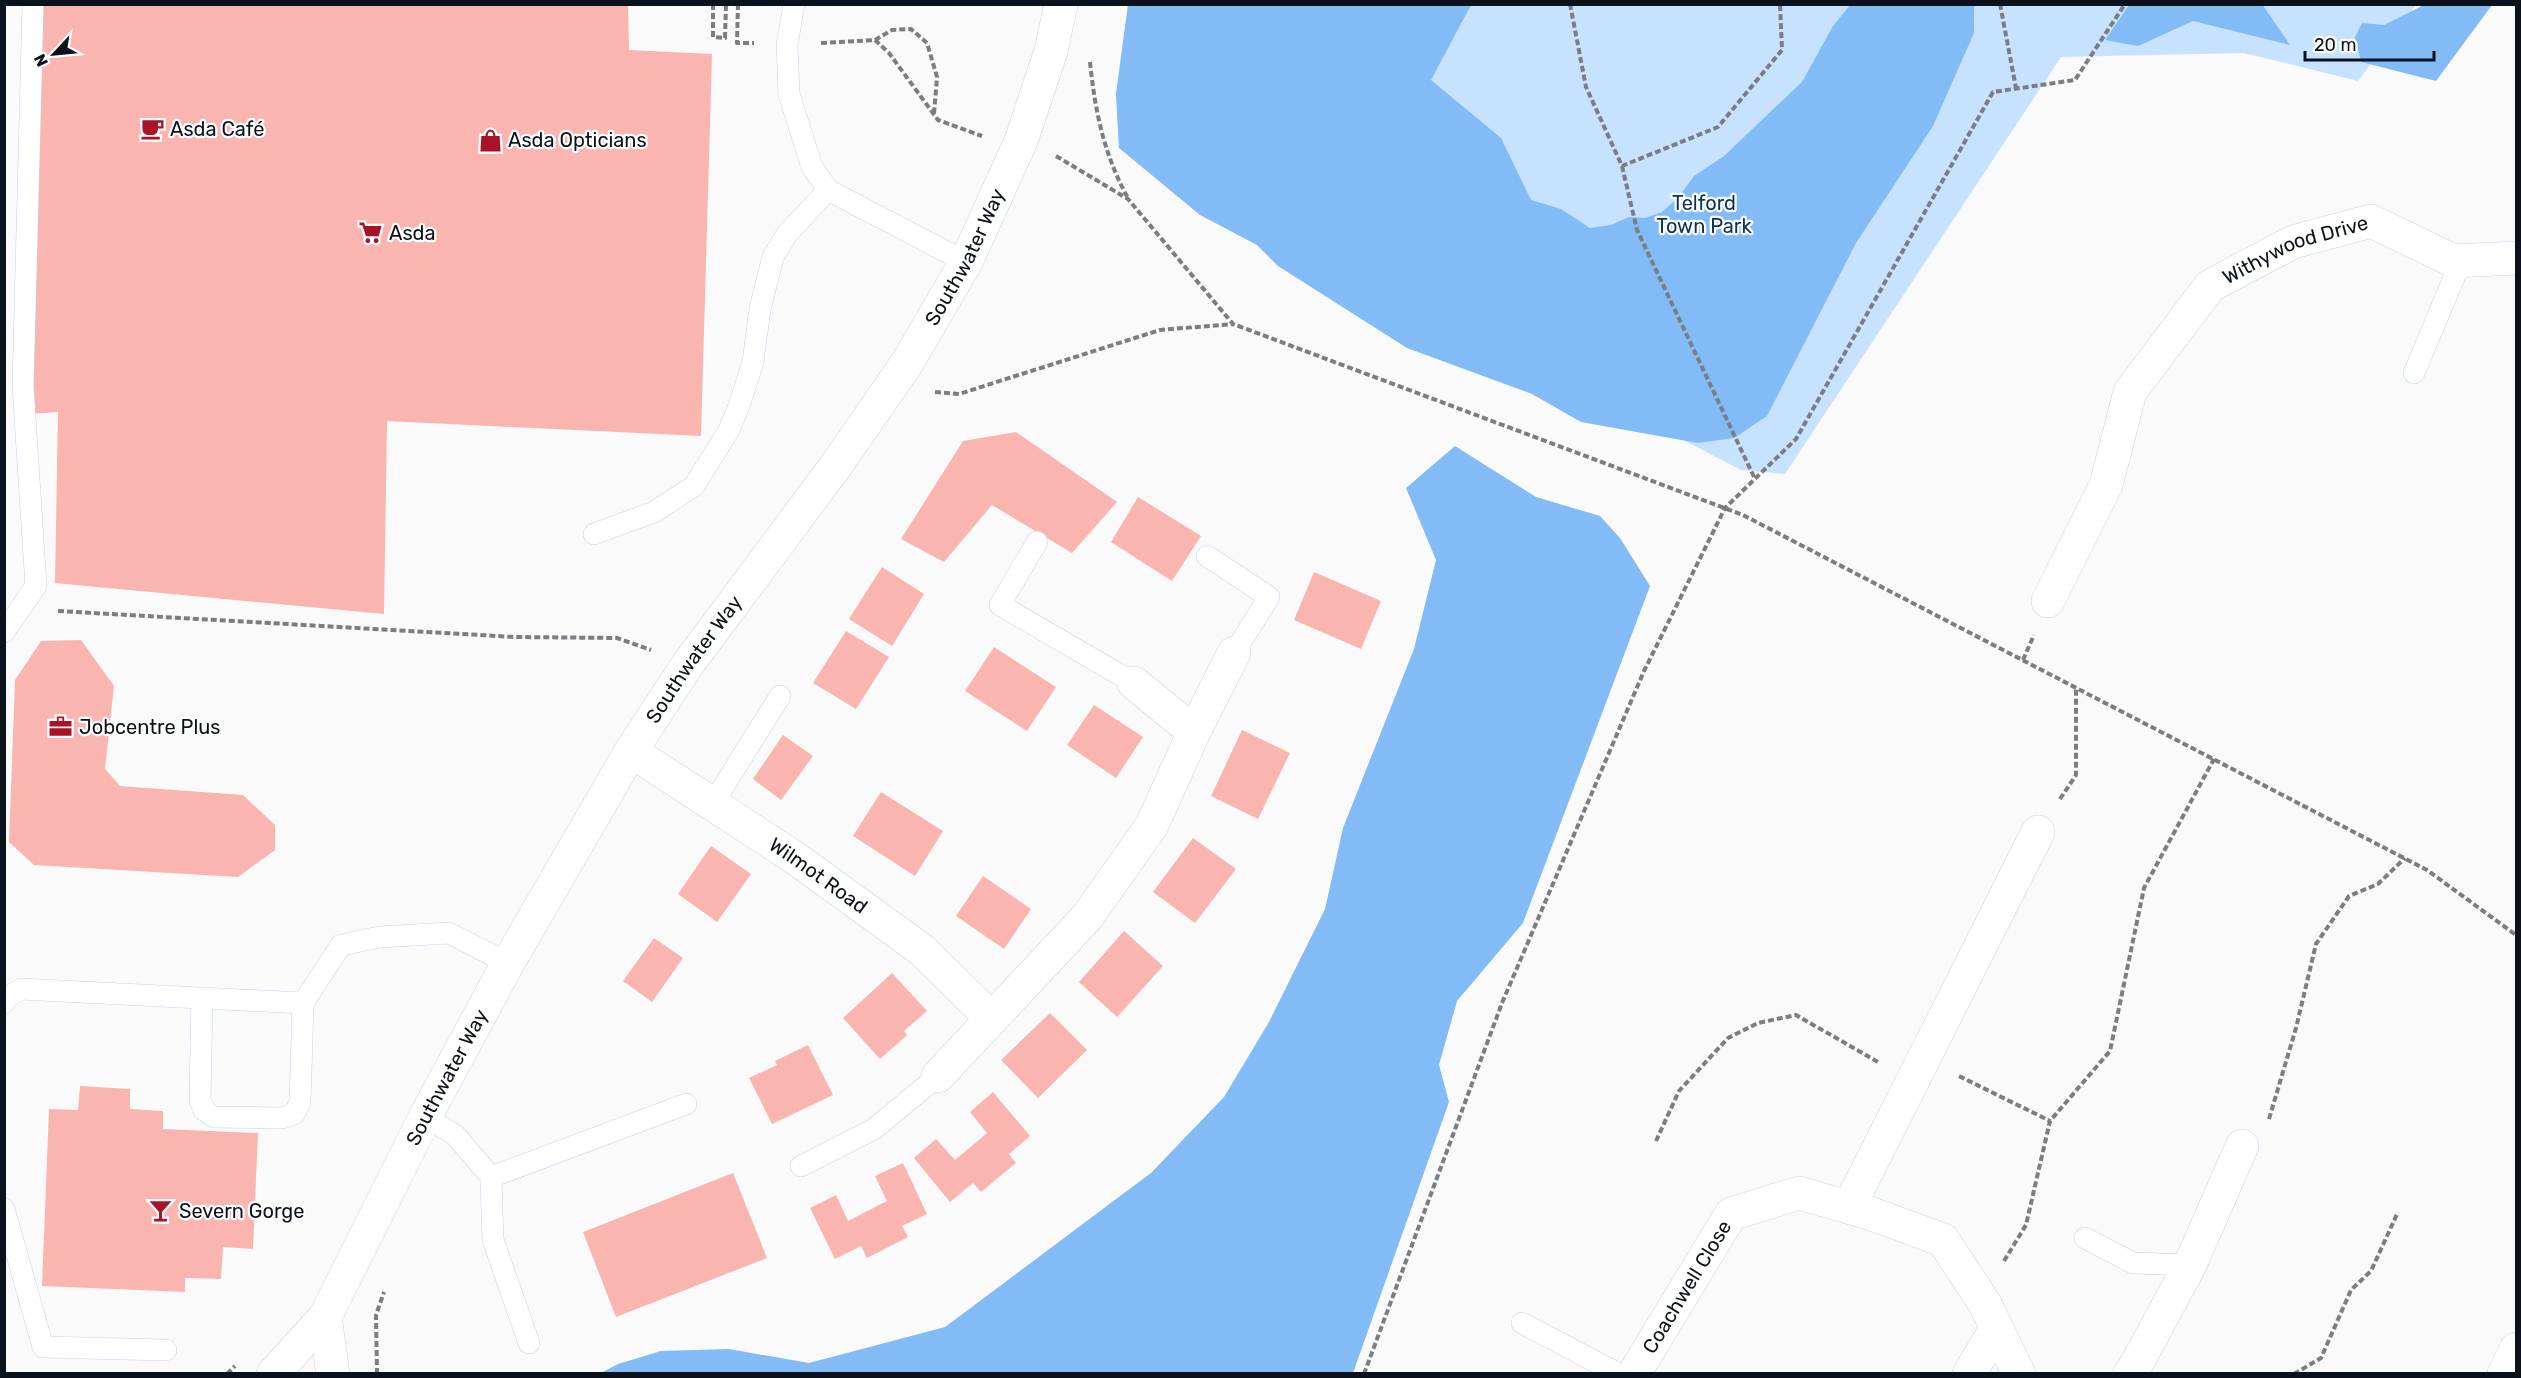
<svg xmlns="http://www.w3.org/2000/svg" width="2521" height="1378" viewBox="0 0 2521 1378" font-family="Rubik,sans-serif">
<rect width="100%" height="100%" fill="#fafafa"/>
<!-- green -->
<path fill="#c7e2fe" d="M1128 5H2416L2358 81 2244 53 2061 57 1785 474 1741 470 1119 148 1116 94Z"/>
<!-- forest -->
<path fill="#82bbf6" d="M2262 4 2290 45 2193 21 2138 46 2105 40 2129 5Z
M1128 5H1471L1431 80 1501 138 1531 200 1561 209 1590 228 1611 225 1629 217 1645 218 1662 212 1678 198 1694 176 1724 156 1802 82 1833 26 1850 5H1974V33L1933 126 1856 243 1767 416 1734 438 1698 443 1581 422 1532 394 1407 348 1278 266 1257 245 1200 215 1119 148 1116 94Z
M2424 5H2492L2436 81 2361 62 2355 37 2362 23 2384 25Z
M1455 446 1536 497 1600 516 1620 538 1650 586 1523 923 1457 1001 1439 1065 1449 1102 1353 1373H601L618 1364 661 1351 729 1349 809 1363 945 1327 1151 1173 1224 1097 1269 1022 1325 909 1343 828 1414 649 1436 560 1406 488Z"/>
<!-- building -->
<path fill="#fbb5b1" d="M43 4H628L629 50 712 54 701 436 387 421 384 614 55 583 58 412 29 414Z
M1016 432 1117 502 1072 553 992 505 944 562 901 539 963 441Z
M1138 497 1201 536 1172 581 1111 542Z
M882 567 924 594 892 646 849 619Z
M1314 572 1381 601 1361 649 1294 620Z
M846 631 889 657 856 709 813 683Z
M81 640 114 686 105 769 120 786 243 795 275 825V850L238 877 34 865 9 842 15 680 41 641Z
M994 647 1056 687 1027 731 965 691Z
M1094 705 1143 737 1116 778 1067 745Z
M1242 730 1290 753 1258 819 1211 796Z
M783 735 813 756 781 800 753 779Z
M881 792 943 831 915 876 853 836Z
M1193 838 1236 869 1195 923 1153 892Z
M711 846 751 874 717 922 678 894Z
M983 876 1031 909 1004 949 956 916Z
M1124 931 1163 966 1117 1017 1079 982Z
M654 938 683 958 652 1002 623 981Z
M892 973 927 1011 904 1031 907 1035 880 1059 843 1018Z
M1050 1013 1087 1050 1038 1098 1001 1060Z
M808 1045 833 1095 772 1124 749 1078 777 1065 775 1061Z
M80 1086 130 1089V1109L163 1111V1129L258 1133 253 1249 223 1247 221 1279 185 1278V1292L42 1286 49 1109 78 1110Z
M993 1092 1030 1136 1009 1154 1016 1163 981 1192 973 1183 950 1202 914 1158 936 1139 955 1160 987 1133 970 1112Z
M903 1163 927 1214 902 1226 908 1237 867 1258 861 1246 835 1259 810 1208 836 1195 848 1221 887 1201 875 1176Z
M733 1173 767 1258 616 1317 583 1232Z"/>
<g fill="none" stroke-linecap="round" stroke-linejoin="round">
<defs>
<path id="lane" d="M794 4 787 45 789 94 812 167 828 190 966 262
M2414 373 2461 261
M594 534 654 512 694 486 729 430 739 406 753 362 760 309 773 257 787 234 828 190
M1037 542 1000 605 1134 683
M1207 556 1269 597 1234 653
M4 632 36 586 23 386 33 4
M712 805 780 696
M202 998 200 1100 204 1110 214 1117 282 1118 294 1114 300 1103 303 1003
M4 1003 8 997 21 989 303 1003 341 945 380 937 449 933 508 963
M425 1117 455 1135 491 1177 493 1240 529 1343
M801 1166 874 1129 938 1076
M491 1177 686 1104
M4 1209 43 1347 166 1350
M2085 1238 2133 1263 2190 1265
M1522 1323 1619 1374"/>
<g id="street">
<path id="s1" d="M2048 601 2106 485 2130 392 2210 286 2293 242 2371 221 2454 261 2516 258"/>
<path d="M1134 683 1194 732"/>
<path id="s2" d="M631 751 795 858 922 950 992 1019"/>
<path d="M938 1076 1088 916 1152 825 1194 732 1234 653"/>
<path d="M1849 1207 2038 832"/>
<path d="M325 1317 333 1374"/>
<path id="s3" d="M273 1374 325 1317 425 1117 508 963 631 751 688 664 835 467 907 363 966 262 1021 141 1051 51 1061 4"/>
<path id="s4" d="M1634 1374 1731 1214 1799 1193 1872 1214 1943 1240 1985 1304 2019 1374"/>
<path d="M1969 1374 1996 1329"/>
<path d="M2130 1374 2136 1365 2190 1265 2242 1146"/>
<path d="M2504 1374 2516 1349"/>
</g>
</defs>
<!-- lane casing -->
<use href="#lane" stroke="#bed4ec" stroke-width="22"/>
<!-- street casing -->
<use href="#street" stroke="#bed4ec" stroke-width="34"/>
<!-- path -->
<path stroke="#7a7d82" stroke-width="4" stroke-dasharray="6 3" stroke-linecap="butt" d="M713 4V37L725 38 726 4
M738 4 737 43H754
M1570 4 1586 87 1622 166 1718 127 1782 50 1780 4
M2000 4 2016 88
M875 40 892 30 911 29 927 43 937 77 934 114
M821 43 875 40 889 53 938 120 982 136
M1090 62C1095 111 1104 155 1128 198
M1056 156 1128 199 1233 324 1743 515 2427 870 2516 935
M1622 166 1637 230 1755 479
M935 392 959 394 1160 330 1233 324
M58 611 515 637 617 638 651 650
M2023 660 2034 635
M2060 799 2076 775V688
M1959 1076 2050 1121
M2269 1119 2296 1028 2316 944 2349 896 2378 884 2405 858
M1656 1141 1679 1091 1728 1038 1758 1023 1796 1015 1878 1062
M2004 1261 2026 1225 2050 1121 2110 1051 2144 888 2214 759
M227 1374 235 1366
M377 1374 376 1315 384 1292
M1364 1374 1502 1003 1644 671 1725 508 1796 439 1993 92 2075 80 2125 4
M2294 1374 2321 1358 2351 1290 2371 1271 2398 1212"/>
<!-- lane -->
<use href="#lane" stroke="#fff" stroke-width="21"/>
<!-- street -->
<use href="#street" stroke="#fff" stroke-width="33"/>
</g>
<!-- icons -->
<defs>
<symbol id="cafe-bare" viewBox="-9 -9 18 18"><path d="M-5.5-4.5H6V0H3Q3 3.5 0 3.5H-2.5Q-5.5 3.5-5.5 0ZM3-3.2v2h1.7v-2ZM-6 4.5H4V6H-6Z" fill="#a91327" stroke="#fff" stroke-width="2.5" paint-order="stroke"/></symbol>
<symbol id="shop-bare" viewBox="-9 -9 18 18"><path d="M-5-2.5h2.3a2.7 3.5 0 0 1 5.4 0H5L5.5 6h-11ZM-1.5-2.5h3a1.5 2.3 0 0 0-3 0Z" fill="#a91327" stroke="#fff" stroke-width="2.5" paint-order="stroke"/></symbol>
<symbol id="supermarket-bare" viewBox="-9 -9 18 18"><path d="M-6-5.5h2.5l.6 2H6L4.5 2H-2.5L-4.4-4H-6ZM-1.5 3.2a1.3 1.3 0 1 0 .1 0ZM3 3.2a1.3 1.3 0 1 0 .1 0Z" fill="#a91327" stroke="#fff" stroke-width="2.5" paint-order="stroke"/></symbol>
<symbol id="office-bare" viewBox="-9 -9 18 18"><path d="M-6-3h4V-5.5h4V-3h4V5H-6ZM-1-4.5V-3h2v-1.5ZM-6 0V1H6V0Z" fill="#a91327" stroke="#fff" stroke-width="2.5" paint-order="stroke"/></symbol>
<symbol id="bar-bare" viewBox="-9 -9 18 18"><path d="M-6-5H6L.8 .8V4.5H3.5V6h-7V4.5H-.8V.8Z" fill="#a91327" stroke="#fff" stroke-width="2.5" paint-order="stroke"/></symbol>
</defs>
<g fill-rule="evenodd">
<use href="#cafe-bare" x="136" y="112" width="33" height="33"/>
<use href="#shop-bare" x="474" y="124" width="33" height="33"/>
<use href="#supermarket-bare" x="354" y="216" width="33" height="33"/>
<use href="#office-bare" x="44" y="710" width="33" height="33"/>
<use href="#bar-bare" x="144" y="1194" width="33" height="33"/>
</g>
<g text-anchor="middle" stroke-width="4.5" stroke-linejoin="round" paint-order="stroke">
<!-- poi labels -->
<g font-size="20" fill="#0b121b" stroke="#fff" text-anchor="start">
<text x="170" y="136">Asda Café</text>
<text x="508" y="147">Asda Opticians</text>
<text x="389" y="240">Asda</text>
<text x="79" y="734">Jobcentre Plus</text>
<text x="179" y="1218">Severn Gorge</text>
</g>
<!-- park labels -->
<g font-size="20" fill="#093459" stroke="#fff">
<text x="1704" y="210">Telford<tspan x="1704" dy="23">Town Park</tspan></text>
</g>
<!-- street labels -->
<g font-size="20" fill="#0b121b" stroke="#fff">
<text dy="7" stroke="none"><textPath href="#s1" startOffset="452">Withywood Drive</textPath></text>
<text dy="7" stroke="none"><textPath href="#s3" startOffset="1318">Southwater Way</textPath></text>
<text dy="7" stroke="none"><textPath href="#s3" startOffset="832">Southwater Way</textPath></text>
<text dy="7" stroke="none"><textPath href="#s2" startOffset="225">Wilmot Road</textPath></text>
<text dy="7" stroke="none"><textPath href="#s3" startOffset="346">Southwater Way</textPath></text>
<text dy="7" stroke="none"><textPath href="#s4" startOffset="102">Coachwell Close</textPath></text>
</g>
</g>
<!-- border -->
<rect width="2521" height="1378" fill="none" stroke="#0b121b" stroke-width="12"/>
<!-- north arrow -->
<g transform="translate(54 54) rotate(244)" stroke="#ffffff" stroke-width="4.5" paint-order="stroke">
<path d="M0-4.5L10 22L0 15L-10 22Z" fill="#0b121b"/>
<text y="-9" font-size="16" font-weight="bold" text-anchor="middle" fill="#0b121b">N</text>
</g>
<!-- scale -->
<path d="M2305 51v9h129v-9" fill="none" stroke="#0b121b" stroke-width="3"/>
<text x="2314" y="51" font-size="18" fill="#0b121b" stroke="#ffffff" stroke-width="4.5" paint-order="stroke">20 m</text>
</svg>
